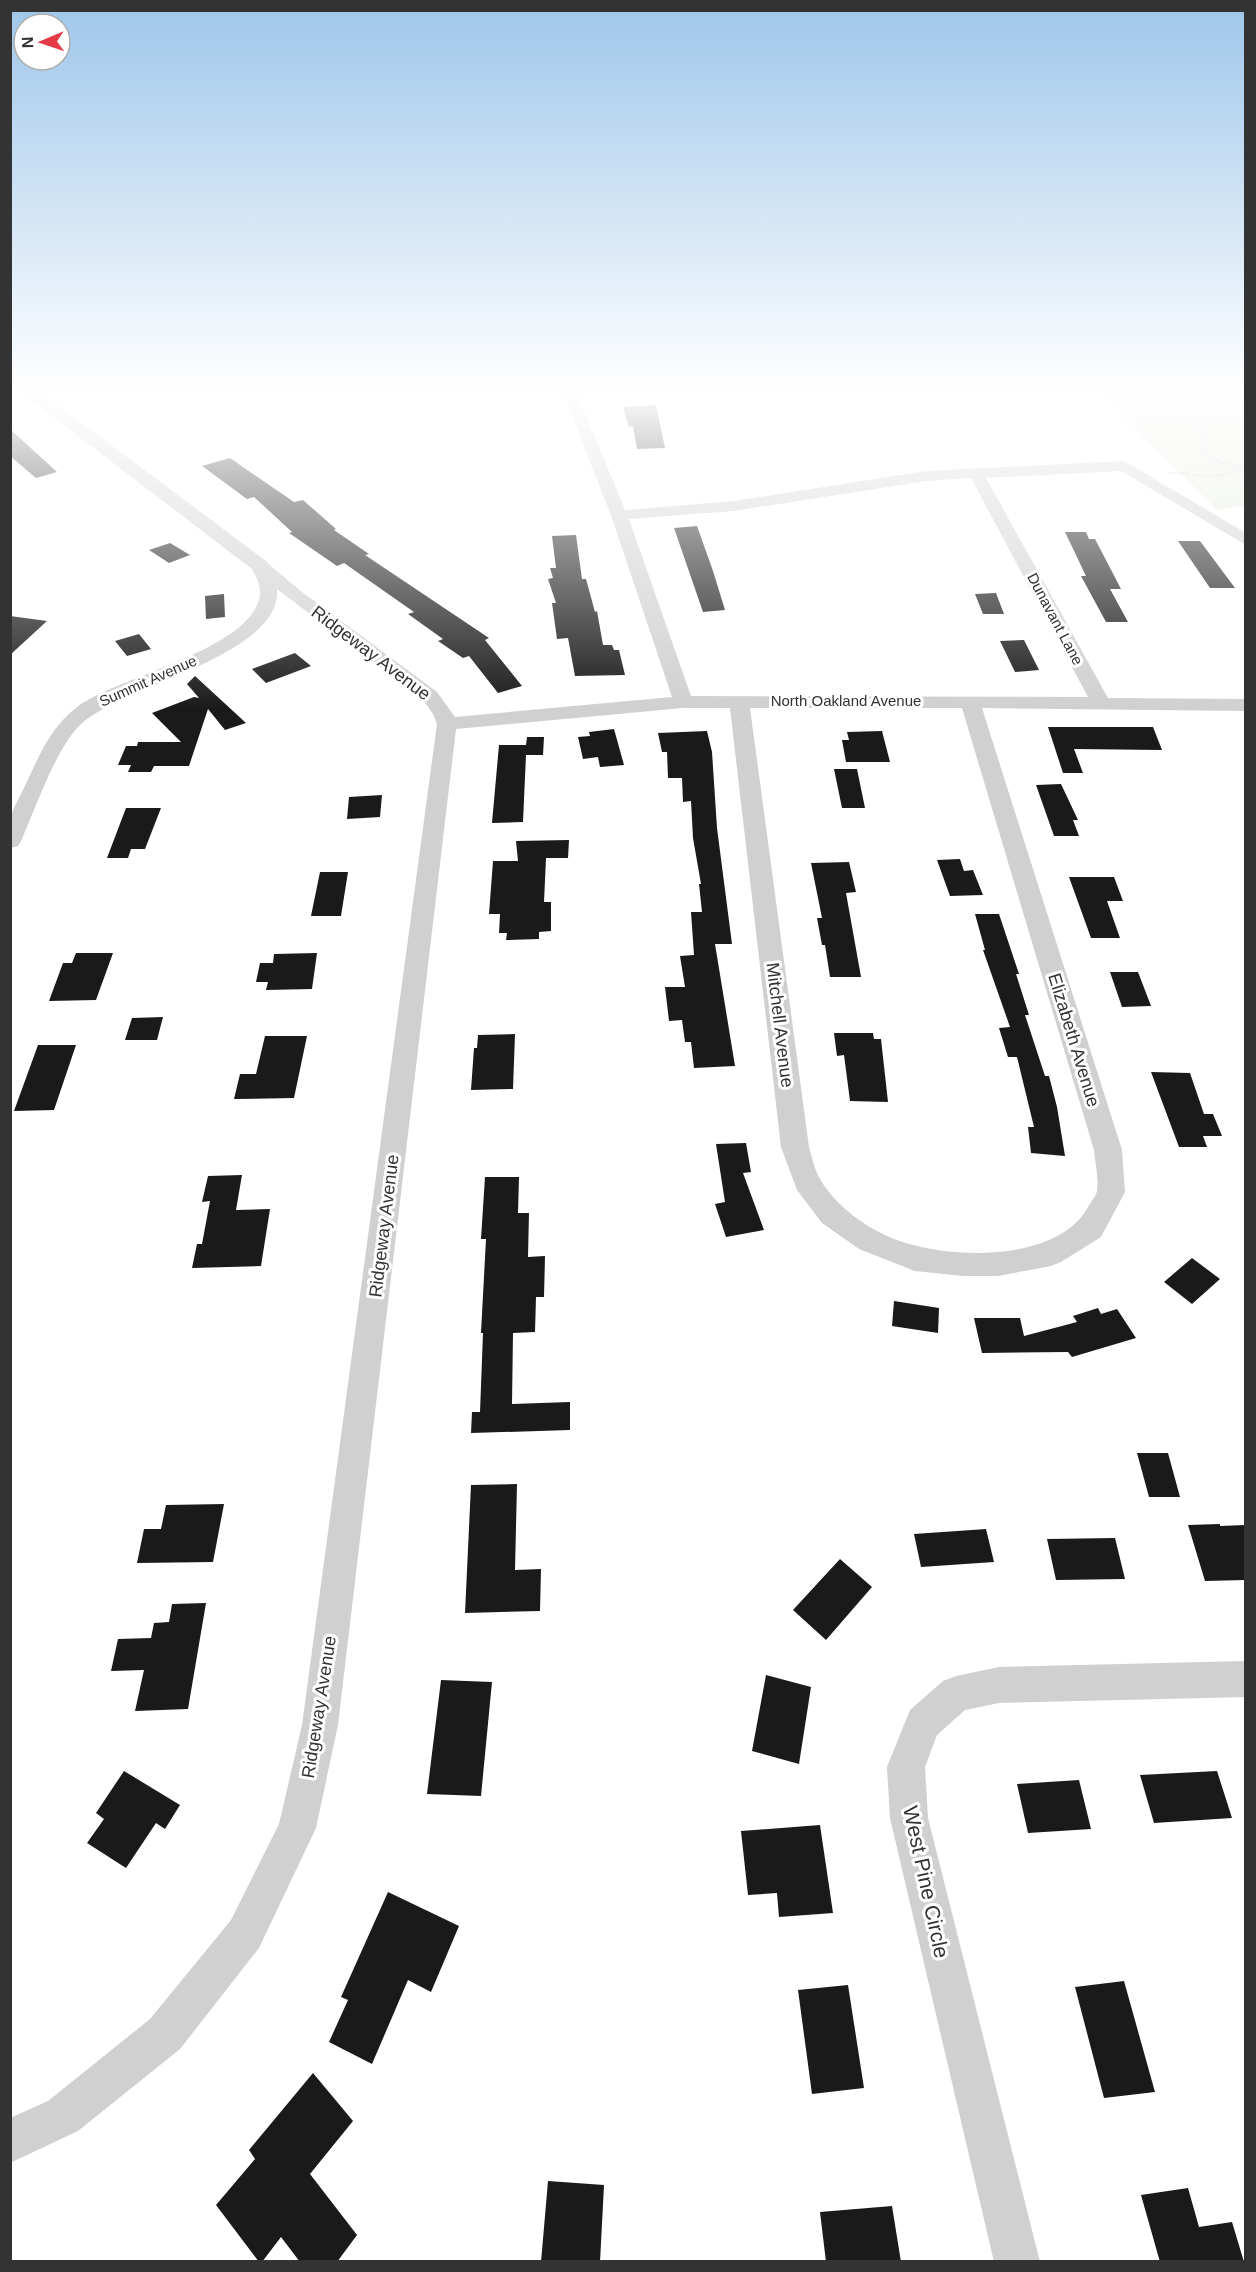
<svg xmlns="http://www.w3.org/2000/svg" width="1256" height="2272" viewBox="0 0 1256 2272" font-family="Helvetica,sans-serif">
<rect width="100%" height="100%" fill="#fff"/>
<!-- green -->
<path fill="#e6ecdf" d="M1103 391H1245V506L1217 510 1103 396Z"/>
<!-- building -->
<path fill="#1a1a1a" d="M656 405 665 448 637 449 633 426 629 427 623 407Z
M10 429 57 472 36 478 10 456Z
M230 458 294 502 303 500 336 529 334 530 369 554 365 555 489 638 485 640 522 686 498 693 469 656 463 658 438 641 443 639 408 614 414 612 344 563 337 566 289 533 292 532 254 497 247 499 202 466Z
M697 526 713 571 725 610 703 612 674 528Z
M1065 532H1086L1089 539H1095L1121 589H1110L1128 622H1106L1081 576H1086Z
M576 535 582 579H586L595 612 597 611 603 645H612L614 650H619L625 675 575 676 568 638 557 639 552 603H556L548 579 553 578 550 568H556L552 536Z
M1178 541H1200L1235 588H1210Z
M170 543 190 555 169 563 149 550Z
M996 593 1004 614H983L975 594Z
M224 594 225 617 206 619 205 596Z
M10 616 47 621 10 655Z
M139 634 151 649 127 656 115 641Z
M1024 640 1039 670 1015 672 1000 641Z
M295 653 311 666 266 683 252 669Z
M195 676 246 723 225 730 208 709 189 766H154L151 772H128L131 765H118L126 746H137L138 742H181L152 713 194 697 199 698 187 684Z
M1048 727H1153L1162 750 1074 749 1083 773H1063Z
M614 729 624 765 600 767 598 757 583 759 578 737 590 736 589 732Z
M707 731 712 752 717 828 732 944H715L735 1066 694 1068 691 1042H685L682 1020 669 1021 665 987H685L680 956 694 955 691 912H702L699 884H701L693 838 691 801 683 802 682 778H668L667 752H662L658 733Z
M882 731 890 762H846L842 740H849L847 732Z
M527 737H544L543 755H526L523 822 492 823 499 745H526Z
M834 769H857L865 808H842Z
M1061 784 1078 820H1073L1079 836H1054L1036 785Z
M382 795 380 817 347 819 349 797Z
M126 808H161L145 849H131L128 858H107Z
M569 840 568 858H546L544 902H551V931L539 932V939L506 940 507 933H499L500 914H489L493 861H518L516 841Z
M960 859 964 871 973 870 983 895 950 896 937 860Z
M849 862 856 892 846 893 861 977H830L825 945H822L817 918H822L811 863Z
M320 872H348L341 916H311Z
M1069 877H1114L1123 901H1107L1120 938H1091Z
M975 914H999L1019 974H1016L1029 1015H1025L1045 1076H1049L1057 1107 1065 1156 1031 1153 1028 1127H1034L1017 1057H1008L999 1028 1010 1027 983 950H985Z
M76 953H113L96 1000 49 1001 63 963H72Z
M317 953 312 989 266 990 268 982H256L260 963H273L274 954Z
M1110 972H1138L1151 1006 1122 1007Z
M163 1017 157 1040H125L132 1018Z
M834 1033H873L874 1039H881L888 1102 850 1101 844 1055 837 1056Z
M515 1034 513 1089 471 1090 474 1048H477L478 1035Z
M265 1036H307L294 1098 234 1099 240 1074H256Z
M38 1045H76L54 1110 14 1111Z
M1151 1072 1190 1073 1204 1114H1213L1222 1136H1203L1207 1147H1179Z
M746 1143 751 1172 743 1173 764 1230 726 1237 715 1204 725 1202 716 1144Z
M242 1175 236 1210 270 1209 261 1266 192 1268 197 1244H202L210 1201 202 1202 208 1176Z
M485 1177H519L518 1213H529L528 1257 545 1256 544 1297H536L535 1332 513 1333 512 1404 570 1402V1430L471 1433 472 1412H480L483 1333H481L486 1239H481Z
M1192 1258 1220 1279 1192 1304 1164 1282Z
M894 1301 939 1308 938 1333 892 1326Z
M1098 1308 1101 1314 1117 1309 1136 1338 1072 1357 1068 1352 982 1353 974 1318H1020L1024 1336 1077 1322 1073 1316Z
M1137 1453H1168L1180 1497H1149Z
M517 1484 515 1570 541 1569 540 1611 465 1613 471 1485Z
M224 1504 213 1562 137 1563 144 1529H161L166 1505Z
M1220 1524V1526L1245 1525V1580L1205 1581 1188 1525Z
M986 1529 994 1562 921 1567 914 1534Z
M1115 1538 1125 1579 1056 1580 1047 1539Z
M840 1559 872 1587 826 1640 793 1610Z
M206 1603 188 1709 135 1711 144 1670 111 1671 118 1639 151 1638 154 1623 169 1622 172 1604Z
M766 1675 811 1687 799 1764 752 1751Z
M441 1680 492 1682 481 1796 427 1794Z
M124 1771 180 1805 165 1829 156 1823 126 1868 87 1843 104 1819 96 1813Z
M1217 1771 1232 1818 1154 1823 1140 1775Z
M1079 1780 1091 1829 1028 1833 1017 1784Z
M820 1825 833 1913 779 1917 777 1893 748 1895 741 1831Z
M388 1892 459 1926 431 1992 408 1980 372 2064 329 2042 348 2000 341 1997Z
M1124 1981 1155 2092 1104 2098 1075 1987Z
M848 1985 864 2088 812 2094 798 1990Z
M313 2073 353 2121 310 2174 357 2235 337 2262H300L281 2237 262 2262H259L216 2205 255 2159 249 2150Z
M548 2181 604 2185 600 2262H541Z
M1188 2188 1199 2227 1232 2222 1244 2262H1160L1141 2195Z
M892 2206 901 2262H826L820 2212Z"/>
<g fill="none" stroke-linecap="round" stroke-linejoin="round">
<!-- path -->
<path stroke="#cdcdcd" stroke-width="2" stroke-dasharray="1.5 1.5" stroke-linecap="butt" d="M1246 403 1199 417 1197 421 1207 436 1204 448 1206 454 1222 463 1246 466
M1168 473C1194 473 1219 482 1243 467"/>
<!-- minor -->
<path fill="#d0d0d0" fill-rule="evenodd" d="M562 391H576L625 510 734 501 926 471 1124 461 1246 533V545L1121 471 986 478 1108 698 1246 699V711L982 708 1122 1150 1125 1192 1101 1237 1061 1262 1051 1266 998 1276H963L915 1271 859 1249 822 1223 797 1190 781 1147 730 708H683L456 729 338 1725 316 1828 259 1948 180 2049 78 2131 10 2163V2118L48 2101 150 2019 231 1920 279 1824 302 1725 437 724 433 714 423 700 277 589C283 655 122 686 81 724 56 748 36 807 21 841L18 846 10 848C10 838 8 825 11 816 14 806 20 796 25 786 39 756 50 728 77 707 118 676 252 650 260 595 261 585 255 574 250 565L253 561H265L302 592 437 692 455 717 672 697 611 515ZM971 478 1088 697 691 696 629 519 734 511 926 481ZM750 708H962L1094 1150C1095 1162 1099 1179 1097 1191 1096 1196 1091 1202 1088 1207 1056 1266 931 1261 879 1232 856 1220 831 1200 819 1177 814 1168 812 1157 809 1147Z
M1246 1661V1697L999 1703 965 1710 937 1735 925 1767 928 1818 1040 2262H994L890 1818 887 1767 910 1710 943 1681 956 1676 999 1667Z"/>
<!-- tertiary -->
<path fill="#d0d0d0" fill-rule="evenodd" d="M19 391H39L266 561 270 565 266 569 259 571 252 569Z"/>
</g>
<!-- sky -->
<linearGradient id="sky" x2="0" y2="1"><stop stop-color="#9ec6ea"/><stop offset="0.55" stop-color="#fff"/><stop offset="1" stop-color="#fff" stop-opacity="0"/></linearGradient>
<rect width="1256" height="709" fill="url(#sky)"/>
<g text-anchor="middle" stroke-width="6" stroke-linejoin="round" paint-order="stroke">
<!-- far-street labels -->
<g font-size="15" fill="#333" stroke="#fff">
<text transform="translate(1055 619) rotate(62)" y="5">Dunavant Lane</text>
<text transform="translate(148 681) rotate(-24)" y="5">Summit Avenue</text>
<text x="846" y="706">North Oakland Avenue</text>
</g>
<!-- street labels -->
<g font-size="18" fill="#333" stroke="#fff">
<text transform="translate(371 653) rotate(37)" y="6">Ridgeway Avenue</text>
<text transform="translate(780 1025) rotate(83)" y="6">Mitchell Avenue</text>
<text transform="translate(1074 1040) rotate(73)" y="6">Elizabeth Avenue</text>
<text transform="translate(384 1226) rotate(-83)" y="6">Ridgeway Avenue</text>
<text transform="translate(319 1707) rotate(-81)" y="6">Ridgeway Avenue</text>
</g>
<!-- near-street labels -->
<g font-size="21" fill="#333" stroke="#fff">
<text transform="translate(926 1882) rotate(78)" y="7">West Pine Circle</text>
</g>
</g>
<!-- border -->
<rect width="1256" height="2272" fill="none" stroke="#333333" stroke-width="24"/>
<!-- north arrow -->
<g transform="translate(42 42) rotate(268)"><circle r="28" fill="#ffffff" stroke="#adadad" stroke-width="1.5"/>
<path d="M0-4.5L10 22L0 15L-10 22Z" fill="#e63946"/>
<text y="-9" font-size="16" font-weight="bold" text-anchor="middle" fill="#333333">N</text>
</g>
</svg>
